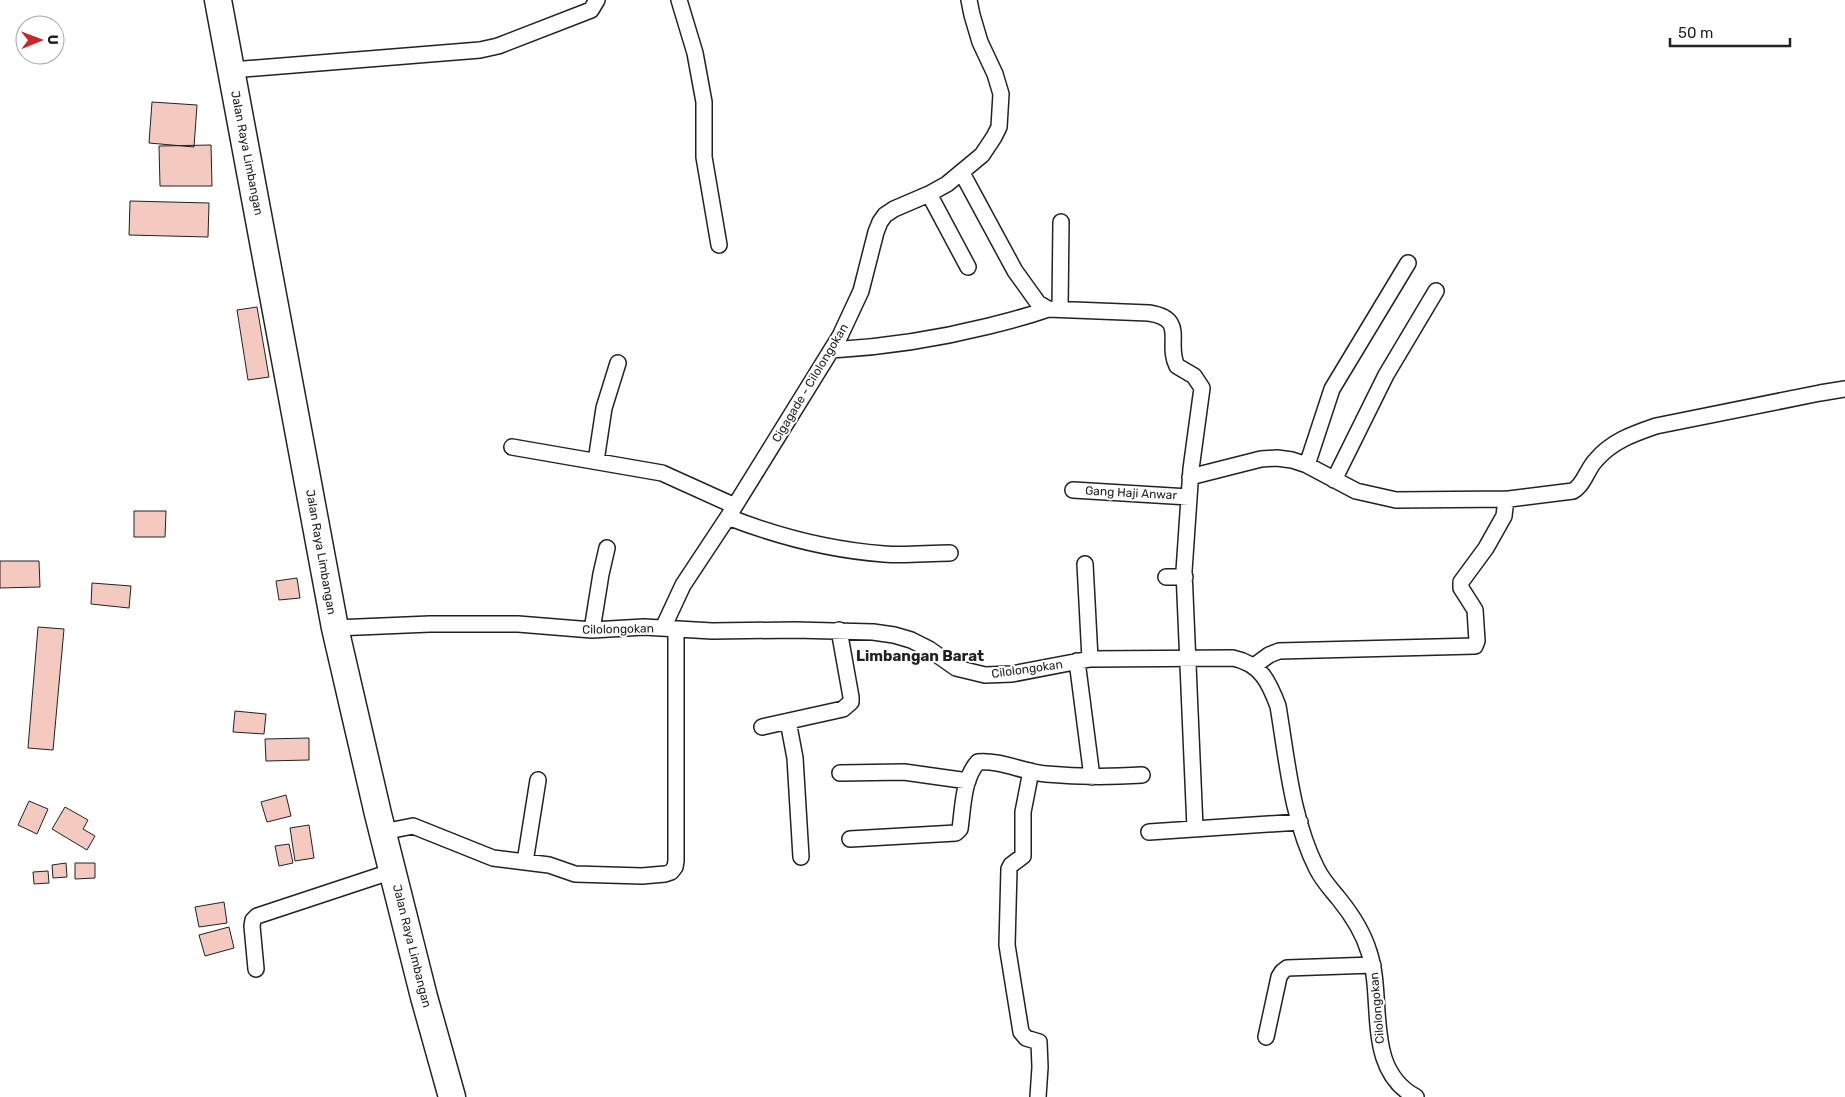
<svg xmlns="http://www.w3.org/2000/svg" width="1845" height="1097" viewBox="0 0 1845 1097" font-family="Rubik,sans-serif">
<rect width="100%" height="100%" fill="#fff"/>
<!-- building -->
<path fill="#f3c9c0" stroke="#222" d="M152 102 197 105 194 147 149 143Z
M211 145 212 186H160L159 146Z
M130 201 209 203 208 237 129 235Z
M257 307 269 377 248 380 237 310Z
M134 511H166L165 537H134Z
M0 561H39L40 587 0 588Z
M297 578 300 598 279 600 276 581Z
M92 583 131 586 129 608 91 604Z
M38 627 64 629 53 750 28 748Z
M235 711 266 714 264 734 233 732Z
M309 738V760L266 761 265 739Z
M286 795 291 816 267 822 261 802Z
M29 801 48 809 37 834 18 825Z
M65 807 88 820 83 829 95 836 87 850 52 829Z
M309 825 314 858 295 861 290 828Z
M289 844 293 863 279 866 275 846Z
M66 863 67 877 53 878 52 865Z
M75 863H95V878L75 879Z
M48 871 49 883 34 884 33 872Z
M224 902 227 923 199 927 195 907Z
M229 927 234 948 205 956 199 935Z"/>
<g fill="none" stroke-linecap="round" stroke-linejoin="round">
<defs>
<path id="street" d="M679 0 695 53 704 102V157L719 245
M232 70 480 50 498 46 591 10 597 0
M962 173 1015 271 1038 303 1048 309 1149 313C1188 319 1165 343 1177 366L1194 376 1202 388 1191 469 1184 571 1195 828
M929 194 968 267
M1060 309 1061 222
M832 350C886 347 937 339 989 326 1009 321 1029 316 1048 309
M512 447 662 473 735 506
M596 461 604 408 618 363
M1307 465 1332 389 1408 263
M1190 477 1261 459 1277 458 1292 460 1307 465 1356 491 1396 500 1509 499 1573 491C1584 485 1587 469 1596 460 1612 441 1633 434 1656 426L1820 393 1845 389
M1334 480 1386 375 1436 291
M1073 490 1189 497
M728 517C779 537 830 550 884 554 906 556 928 553 950 553
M1085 564 1090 659
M1166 577H1185
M335 628 430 624H518L592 630 644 627 712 631 795 630 873 632 894 635 911 640 929 649 956 668 985 675 1012 674 1090 659 1233 658C1261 664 1269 682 1278 706 1287 760 1292 820 1317 869 1323 881 1331 889 1339 899 1352 915 1363 932 1369 952 1385 999 1363 1069 1416 1097
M663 628 683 585 728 517 840 336 861 291 876 232 880 222 885 215 894 209 929 194 947 184 982 155 994 137 999 127 1001 94 995 74 980 42 972 15 969 0
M592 630 601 574 607 548
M1077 661 1092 777
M1254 666 1269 655 1279 651 1475 646 1477 641 1475 610 1461 588V582L1486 548 1504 516 1506 499
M788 721 795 758 801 857
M762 727 843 709 851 702V697L839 630
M1031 771 1023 812V856L1011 865 1009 869 1007 945 1021 1032 1026 1038 1039 1042 1040 1067 1038 1097
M840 773 904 772 968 781
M383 832 413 826 493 858 549 865 575 874 642 876 665 874 671 872 675 867 676 861V629
M1149 832 1300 822
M850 839 956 833 960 829C963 808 963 778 978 762 1001 760 1023 772 1046 774 1078 777 1110 777 1142 775
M525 862 538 780
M256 969 252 926 253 920 257 916 393 871
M1266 1037 1279 977 1282 972 1287 968 1373 965"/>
<path id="highway" d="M218 0 335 628 378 814 424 997 452 1097"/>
</defs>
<!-- street casing -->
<use href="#street" stroke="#222" stroke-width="18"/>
<!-- highway casing -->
<use href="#highway" stroke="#222" stroke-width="29"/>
<!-- street -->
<use href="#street" stroke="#fff" stroke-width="15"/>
<!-- highway -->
<use href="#highway" stroke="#fff" stroke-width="26"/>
</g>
<g text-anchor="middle" stroke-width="4" stroke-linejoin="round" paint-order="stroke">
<!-- street labels -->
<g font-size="12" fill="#222" stroke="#fff">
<text transform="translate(247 153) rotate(79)" y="4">Jalan Raya Limbangan</text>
<text transform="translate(810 383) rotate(-59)" y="4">Cigagade - Cilolongokan</text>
<text transform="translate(1131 493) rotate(3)" y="4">Gang Haji Anwar</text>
<text transform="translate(321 552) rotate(80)" y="4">Jalan Raya Limbangan</text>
<text transform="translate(618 629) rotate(-1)" y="4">Cilolongokan</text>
<text transform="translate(1027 669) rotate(-8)" y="4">Cilolongokan</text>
<text transform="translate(412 946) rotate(76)" y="4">Jalan Raya Limbangan</text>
<text transform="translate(1377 1008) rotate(-95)" y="4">Cilolongokan</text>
</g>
<!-- quarter labels -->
<g font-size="15" font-weight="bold" fill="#222" stroke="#fff">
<text x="920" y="661">Limbangan Barat</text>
</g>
</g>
<!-- north arrow -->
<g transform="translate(40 40) rotate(89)"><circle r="24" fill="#ffffff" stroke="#a7a7a7"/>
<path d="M0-4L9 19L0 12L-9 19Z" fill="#c62828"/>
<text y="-8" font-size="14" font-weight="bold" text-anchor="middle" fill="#222222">U</text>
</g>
<!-- scale -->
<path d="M1670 38v8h120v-8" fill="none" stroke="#222222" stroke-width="2.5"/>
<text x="1678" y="38" font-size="15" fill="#222222" stroke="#ffffff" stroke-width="4" paint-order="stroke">50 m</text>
</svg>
